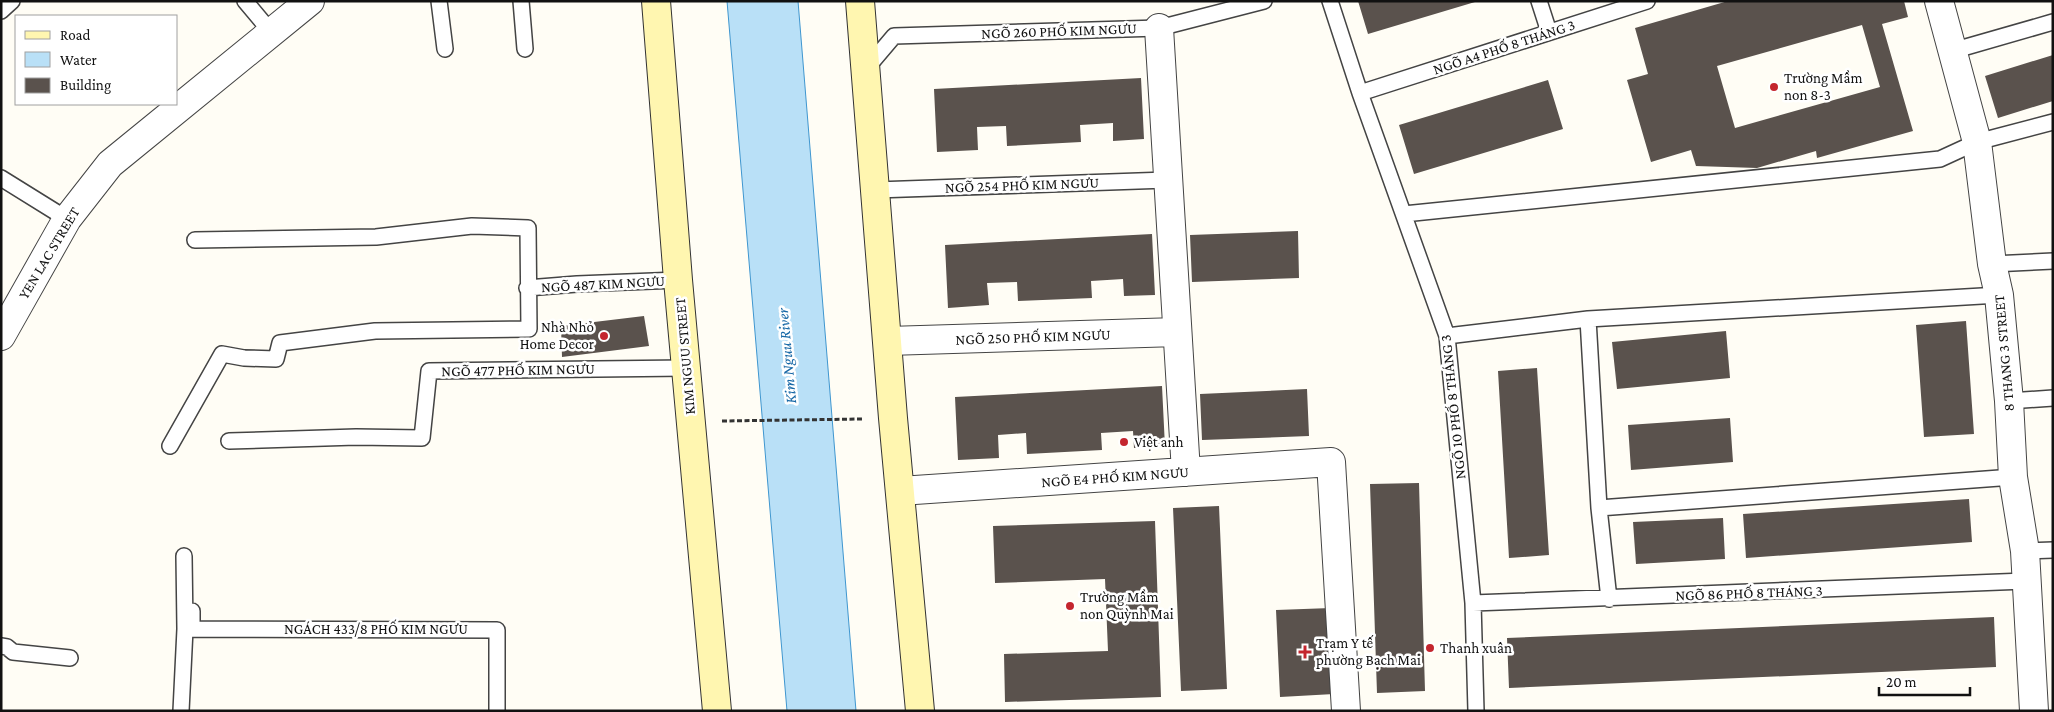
<svg xmlns="http://www.w3.org/2000/svg" width="2054" height="712" viewBox="0 0 2054 712" font-family="'Crimson Pro',serif">
<rect width="100%" height="100%" fill="#fffdf5"/>
<!-- water -->
<path fill="#b9e0f7" stroke="#3f96cf" d="M727 1H798L856 711H787Z"/>
<!-- building -->
<path fill="#5a524d" fill-rule="evenodd" d="M1358 1H1475V2L1368 34Z
M1728 1H1904L1908 17 1882 24 1913 131 1817 158 1816 151 1757 168 1696 166 1691 150 1651 162 1627 80 1648 74 1635 28ZM1862 25 1880 87 1735 128 1717 66Z
M2053 55V101L1998 118 1985 76Z
M1141 78 1144 139 1113 141V123L1080 125 1081 142 1007 146 1006 126 977 127 978 150 937 152 934 89Z
M1548 80 1563 129 1414 174 1399 125Z
M1298 231 1299 278 1192 282 1190 235Z
M1152 234 1155 295 1124 296 1123 279 1091 281 1092 298 1018 301 1017 282 987 283 989 305 948 308 945 245Z
M644 316 649 346 562 357 561 326Z
M1966 321 1974 434 1924 437 1916 325Z
M1726 331 1730 378 1617 389 1612 342Z
M1537 368 1549 555 1509 558 1498 371Z
M1162 386 1165 447 1134 448 1133 431 1101 433 1102 450 1027 454 1026 433 998 435 999 458 958 460 955 397Z
M1307 389 1309 436 1202 440 1200 394Z
M1730 418 1733 462 1631 470 1628 425Z
M1419 483 1425 691 1377 693 1370 484Z
M1969 499 1972 542 1746 558 1743 514Z
M1219 506 1227 689 1181 691 1173 508Z
M1723 518 1725 559 1636 564 1633 522Z
M1155 521 1161 697 1005 702 1004 654 1108 651 1105 579 995 583 993 526Z
M1331 608 1334 694 1280 697 1276 610Z
M1994 617 1996 667 1509 688 1507 638Z"/>
<g fill="none" stroke-linecap="round" stroke-linejoin="round">
<defs>
<path id="service" d="M245 1 271 32
M439 1 445 49
M521 1 525 49
M1330 1 1360 93 1447 336 1473 603 1476 711
M1539 1 1549 32
M1 11 12 1
M1952 51 2053 22
M866 69 894 36 1159 28 1264 1
M1360 93 1647 1
M1 178 67 219
M876 190 1167 180
M1404 214 1940 159 1977 142 2053 122
M1992 264 2053 261
M527 288 577 284 678 280
M1588 319 1599 508 1609 599
M1447 336 1588 319 1999 295
M2009 401 2053 398
M229 441 356 437 422 438 429 371 686 368
M170 446 222 354 244 358 276 359 280 343 375 331 529 329 528 228 472 226 376 237 195 240
M1599 508 2013 477
M2025 551 2053 550
M1473 603 2025 581
M192 611V629L497 630V711
M1 646 7 647 13 652 70 658
M181 711 185 629 184 556"/>
<path id="minor" d="M1939 1 1977 142 1992 264 1999 295 2009 401 2013 477 2025 551 2034 711
M1159 28 1186 472
M1 336 67 219 110 164 310 1
M888 341 1177 332
M900 491 1331 462 1346 711"/>
<path id="secondary" d="M656 1 678 280 717 711
M860 1 893 418 920 711"/>
</defs>
<!-- service casing -->
<use href="#service" stroke="#444" stroke-width="18"/>
<!-- minor casing -->
<use href="#minor" stroke="#444" stroke-width="30"/>
<!-- secondary casing -->
<use href="#secondary" stroke="#333" stroke-width="30"/>
<!-- path -->
<path stroke="#333" stroke-width="3" stroke-dasharray="5 2.5" stroke-linecap="butt" d="M722 421 862 419"/>
<!-- service -->
<use href="#service" stroke="#fff" stroke-width="15"/>
<!-- minor -->
<use href="#minor" stroke="#fff" stroke-width="28"/>
<!-- secondary -->
<use href="#secondary" stroke="#fff6b0" stroke-width="28"/>
</g>
<!-- markers -->
<g fill="#c4262e" stroke="#fff" stroke-width="2">
<circle cx="1774" cy="87" r="5"/>
<circle cx="604" cy="336" r="5"/>
<circle cx="1124" cy="442" r="5"/>
<circle cx="1070" cy="606" r="5"/>
<circle cx="1430" cy="648" r="5"/>
<path d="M1302.5 644.5h5v5h5v5h-5v5h-5v-5h-5v-5h5z"/>
</g>
<g text-anchor="middle" stroke-width="5" stroke-linejoin="round" paint-order="stroke">
<!-- street labels -->
<g font-size="15" fill="#111" stroke="#fff">
<text transform="translate(1059 31) rotate(-2)" y="5">NGÕ 260 PHỐ KIM NGƯU</text>
<text transform="translate(1504 47) rotate(-18)" y="5">NGÕ A4 PHỐ 8 THÁNG 3</text>
<text transform="translate(1022 185) rotate(-2)" y="5">NGÕ 254 PHỐ KIM NGƯU</text>
<text transform="translate(49 253) rotate(-59)" y="5">YEN LAC STREET</text>
<text transform="translate(603 284) rotate(-3)" y="5">NGÕ 487 KIM NGƯU</text>
<text transform="translate(1033 337) rotate(-2)" y="5">NGÕ 250 PHỐ KIM NGƯU</text>
<text transform="translate(2004 353) rotate(-95)" y="5">8 THANG 3 STREET</text>
<text transform="translate(685 356) rotate(-95)" y="5">KIM NGUU STREET</text>
<text transform="translate(518 370) rotate(-1)" y="5">NGÕ 477 PHỐ KIM NGƯU</text>
<text transform="translate(1453 407) rotate(-96)" y="5">NGÕ 10 PHỐ 8 THÁNG 3</text>
<text transform="translate(1115 477) rotate(-4)" y="5">NGÕ E4 PHỐ KIM NGƯU</text>
<text transform="translate(1749 593) rotate(-2)" y="5">NGÕ 86 PHỐ 8 THÁNG 3</text>
<text x="376" y="634">NGÁCH 433/8 PHỐ KIM NGƯU</text>
</g>
<!-- poi labels -->
<g font-size="15" fill="#111" stroke="#fff" text-anchor="start">
<text x="1784" y="83">Trường Mầm<tspan x="1784" dy="17">non 8-3</tspan></text>
<text x="594" y="332" text-anchor="end">Nhà Nhỏ<tspan x="594" dy="17">Home Decor</tspan></text>
<text x="1134" y="447">Việt anh</text>
<text x="1080" y="602">Trường Mầm<tspan x="1080" dy="17">non Quỳnh Mai</tspan></text>
<text x="1316" y="648">Trạm Y tế<tspan x="1316" dy="17">phường Bạch Mai</tspan></text>
<text x="1440" y="653">Thanh xuân</text>
</g>
<!-- water labels -->
<g font-size="16" font-style="italic" fill="#1768a6" stroke="#fff">
<text transform="translate(786 356) rotate(-95)" y="6">Kim Nguu River</text>
</g>
</g>
<!-- border -->
<rect width="2054" height="712" fill="none" stroke="#111111" stroke-width="5"/>
<!-- legend -->
<rect x="15" y="15" width="162" height="90" fill="#ffffff" stroke="#a0a0a0"/>
<rect x="25" y="31" width="25" height="8" fill="#fff6b0" stroke="#a0a0a0"/>
<text x="60" y="40" font-size="15" fill="#111111">Road</text>
<rect x="25" y="52" width="25" height="15" fill="#b9e0f7" stroke="#a0a0a0"/>
<text x="60" y="65" font-size="15" fill="#111111">Water</text>
<rect x="25" y="78" width="25" height="15" fill="#5a524d" stroke="#a0a0a0"/>
<text x="60" y="90" font-size="15" fill="#111111">Building</text>
<!-- scale -->
<path d="M1879 687v8h91v-8" fill="none" stroke="#111111" stroke-width="2.5"/>
<text x="1886" y="687" font-size="15" fill="#111111" stroke="#ffffff" stroke-width="4" paint-order="stroke">20 m</text>
</svg>
